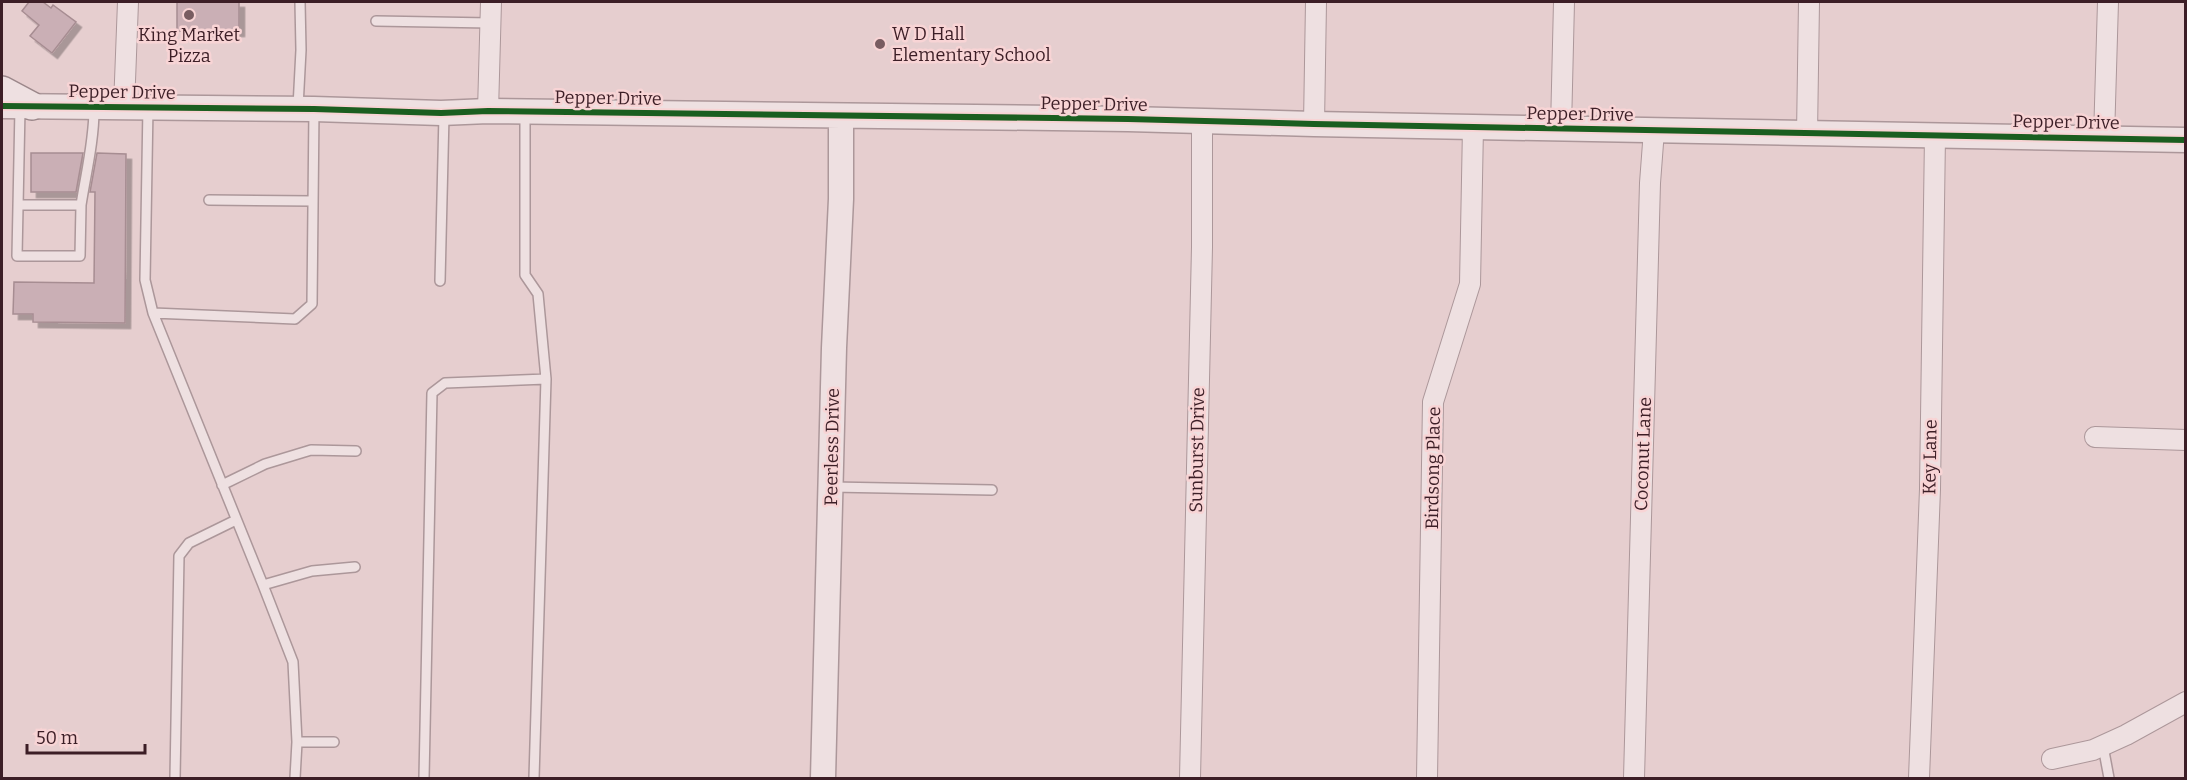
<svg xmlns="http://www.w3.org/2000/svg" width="2187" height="780" viewBox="0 0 2187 780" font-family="Bitter,serif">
<defs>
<filter id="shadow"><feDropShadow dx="5.5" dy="5.5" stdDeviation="0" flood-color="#0004"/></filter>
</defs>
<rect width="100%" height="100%" fill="#e6cecf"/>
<!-- building -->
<path fill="#caafb5" stroke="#a78d92" stroke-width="1.5" filter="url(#shadow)" d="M29 2H43L51 8 53 5 76 22 52 53 30 36 39 25 22 11Z
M177 2H239V31H177Z
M31 153H83L76 192H31Z
M97 153 126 154 125 323 33 322V314H13L14 282 94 283 95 192H90Z"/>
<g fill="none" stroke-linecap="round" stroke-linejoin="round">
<defs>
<path id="service" d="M376 21 490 23
M148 107 145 280 153 313 263 585 293 662 297 742 295 778
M298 107 301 50 300 2
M525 112V275L538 294 546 379 534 778
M209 200 313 201
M18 205H81L80 256H17L20 108
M81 205C86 173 94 141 94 109
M440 281 444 115
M153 313 295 319 312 304 314 109
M222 485 265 464 311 450 356 451
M832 487 992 490
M263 585 312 571 355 567
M297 742H334
M2103 746 2109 778
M175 778 179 556 189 543 236 520
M424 778 432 393 445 383 546 379"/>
<path id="minor" d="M124 107 128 2
M488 111 491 2
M1314 124 1316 2
M1561 128 1564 2
M1807 134 1809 2
M2104 138 2108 2
M2095 437 2186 440
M2052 759 2093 750 2126 735 2186 702
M1190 778 1202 247V122
M1427 778 1433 402 1470 284 1473 127
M1634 778 1650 183 1654 130
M1919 778 1930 489 1935 135"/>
<path id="tertiary" d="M2 106 314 109 441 113 488 111 1128 119 1314 124 2186 140
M823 778 834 348 841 199V116"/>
<path id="secondary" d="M2 90 32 106"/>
</defs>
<!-- service casing -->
<use href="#service" stroke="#ac979a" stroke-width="12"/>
<!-- minor casing -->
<use href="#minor" stroke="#ac979a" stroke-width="22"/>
<!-- tertiary casing -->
<use href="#tertiary" stroke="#ac979a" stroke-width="27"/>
<!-- secondary casing -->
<use href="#secondary" stroke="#9b878a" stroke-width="30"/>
<!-- service -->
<use href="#service" stroke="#eee0e1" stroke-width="9"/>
<!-- minor -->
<use href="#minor" stroke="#eee0e1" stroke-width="20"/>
<!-- tertiary -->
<use href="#tertiary" stroke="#eee0e1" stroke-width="24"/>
<!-- secondary -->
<use href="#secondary" stroke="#eee0e1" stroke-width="27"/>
<defs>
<path id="cycleway" d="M2 106 314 109 441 113 488 111 1128 119 1314 124 2186 140"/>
</defs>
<!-- cycleway casing -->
<use href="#cycleway" stroke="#f8d4d5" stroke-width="10"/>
<!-- cycleway -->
<use href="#cycleway" stroke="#1b5e20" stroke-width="6"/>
</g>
<!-- markers -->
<g fill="#785c61" stroke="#f8d4d5" stroke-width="2">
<circle cx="189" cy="15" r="6"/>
<circle cx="880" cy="44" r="6"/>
</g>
<g text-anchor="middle" stroke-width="5" stroke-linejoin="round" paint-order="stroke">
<!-- poi labels -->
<g font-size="18" fill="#3c1e26" stroke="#f8d4d5" text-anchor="start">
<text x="892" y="40">W D Hall<tspan x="892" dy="21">Elementary School</tspan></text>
<text x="189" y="41" text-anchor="middle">King Market<tspan x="189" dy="21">Pizza</tspan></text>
</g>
<!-- street labels -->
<g font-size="18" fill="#3c1e26" stroke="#f8d4d5">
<text transform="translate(122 92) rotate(1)" y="6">Pepper Drive</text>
<text transform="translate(608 98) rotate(1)" y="6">Pepper Drive</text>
<text transform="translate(1094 104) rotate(1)" y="6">Pepper Drive</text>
<text transform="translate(1580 114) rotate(1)" y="6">Pepper Drive</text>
<text transform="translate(2066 122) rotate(1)" y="6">Pepper Drive</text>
<text transform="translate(832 447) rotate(-89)" y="6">Peerless Drive</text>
<text transform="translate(1197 450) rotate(-89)" y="6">Sunburst Drive</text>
<text transform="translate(1643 454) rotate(-88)" y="6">Coconut Lane</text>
<text transform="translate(1930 457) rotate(-89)" y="6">Key Lane</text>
<text transform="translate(1433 468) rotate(-89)" y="6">Birdsong Place</text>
</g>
</g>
<!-- border -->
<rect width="2187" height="780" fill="none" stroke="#3c1e26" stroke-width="6"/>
<!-- scale -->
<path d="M27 744v9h118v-9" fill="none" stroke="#3c1e26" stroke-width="3"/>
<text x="36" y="744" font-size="18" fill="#3c1e26" stroke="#f8d4d5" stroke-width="4.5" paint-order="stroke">50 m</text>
</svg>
